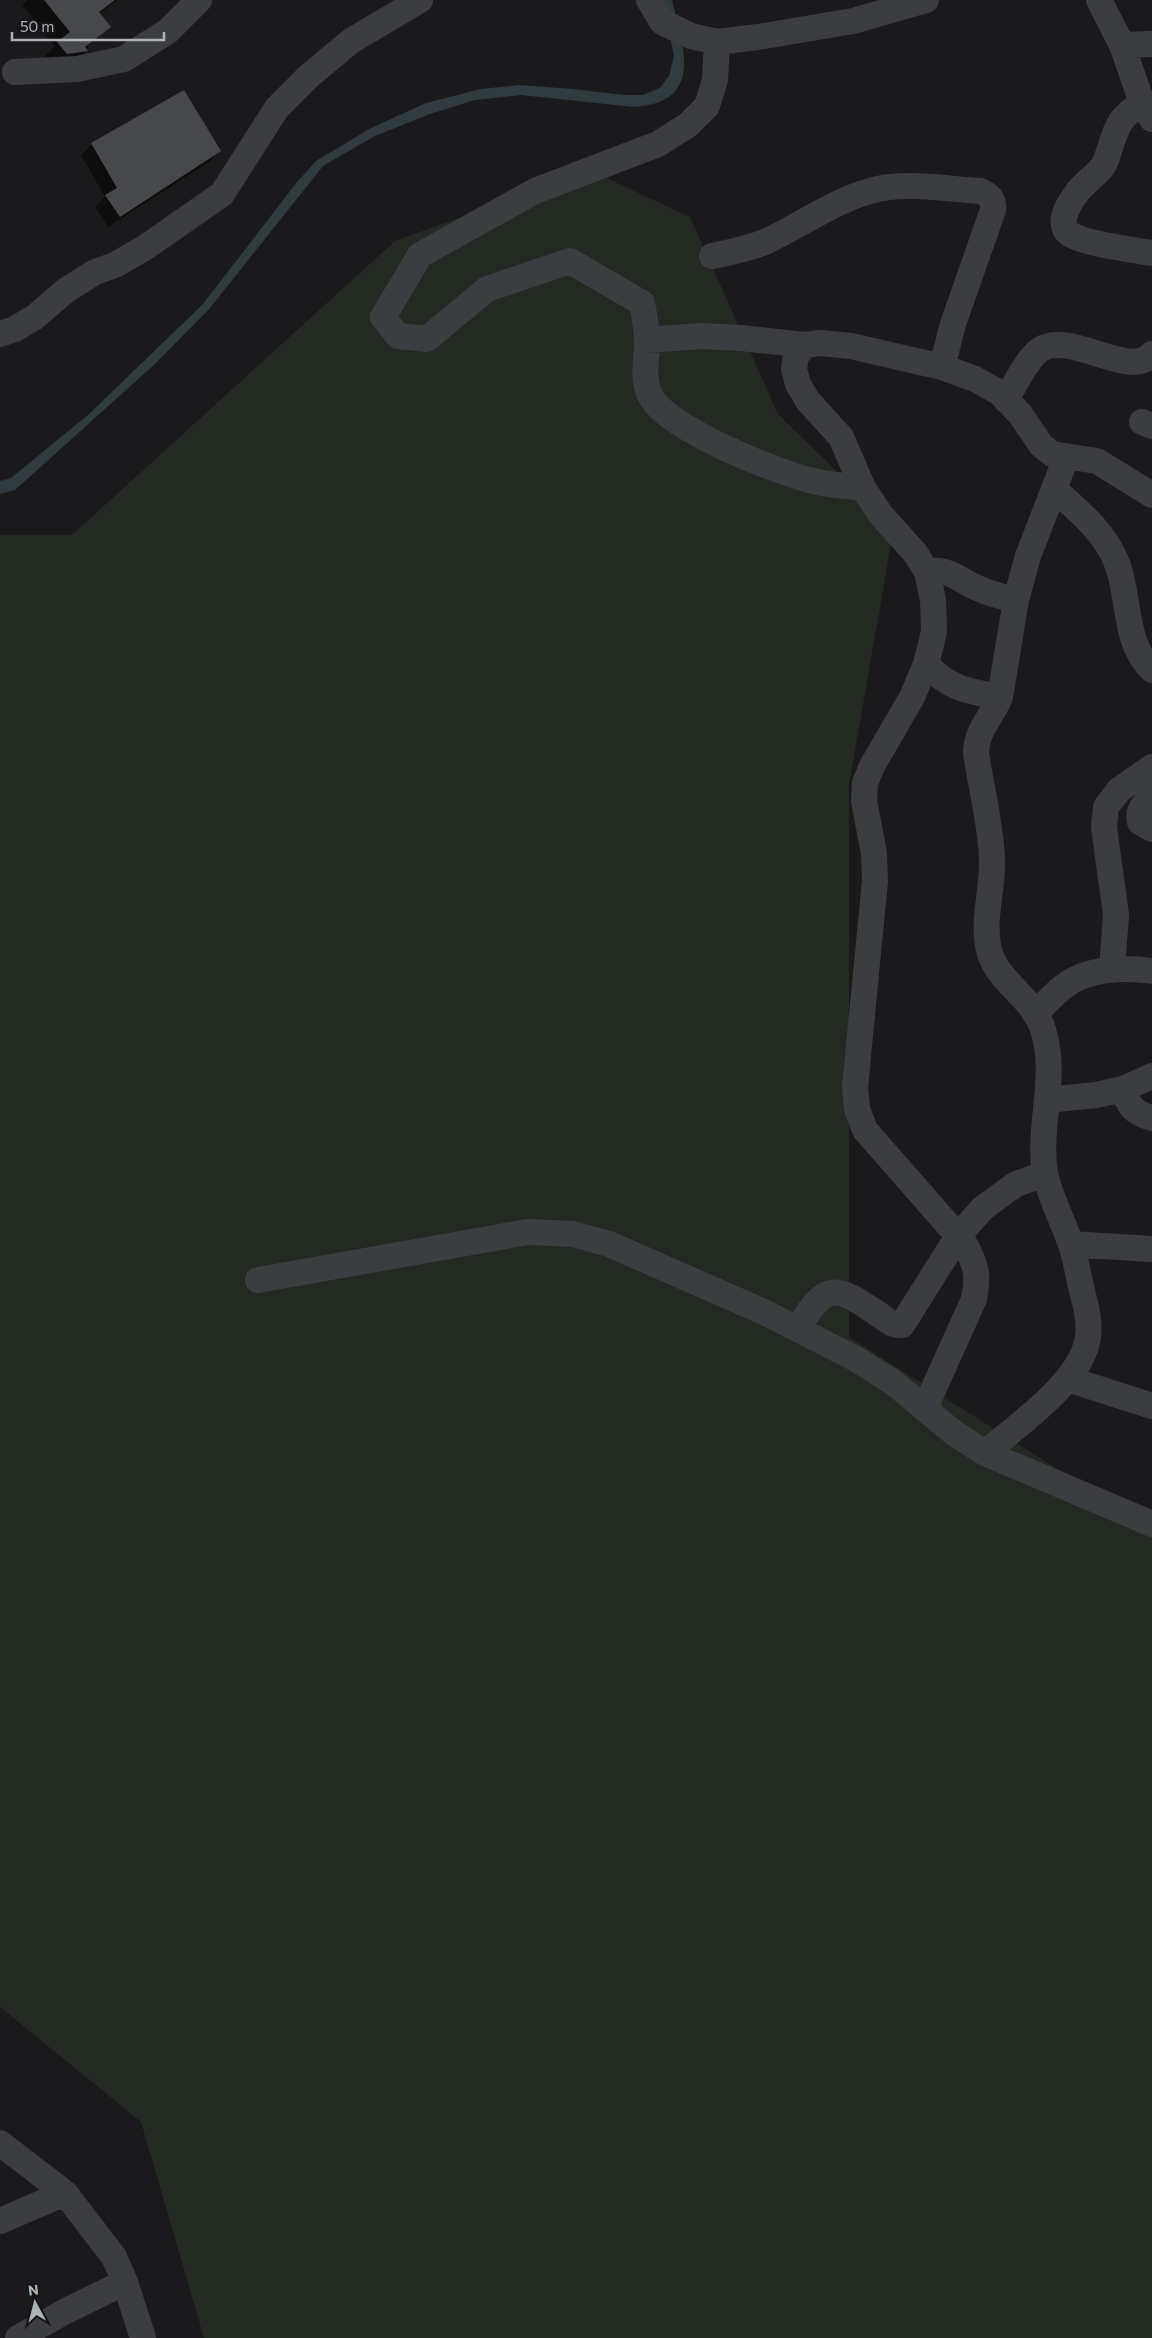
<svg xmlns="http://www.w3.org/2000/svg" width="1152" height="2338" viewBox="0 0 1152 2338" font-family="Commissioner,sans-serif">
<rect width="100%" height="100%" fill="#1a1a1c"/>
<!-- green -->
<path fill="#222a22" d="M600 175 690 217 778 414 894 527 849 785V1337L1152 1529V2338H204L141 2122 0 2007V535H72L395 241 530 192Z"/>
<!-- water -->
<path fill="#303b3f" d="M662 0H672C683 47 705 102 634 107L521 95 475 100 430 114 375 136 323 166 210 308 156 363 15 490 0 494V481L11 478 89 414 203 304 297 182 316 161 371 128 426 103 481 89 519 85 573 89 624 95H643L660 88 669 76 674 56Z"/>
<!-- shadow -->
<path fill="#0007" d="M27 0H117L99 14 109 27 85 49 86 51 72 65 52 68 44 57 55 46 22 5Z
M92 144 220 151 209 162 108 227 95 207 105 197 81 155Z"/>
<!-- building -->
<path fill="#47484c" d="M44 0H115L99 12 111 27 85 47 88 51 67 54 57 42 70 32Z
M184 90 221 151 120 217 105 195 117 188 91 143Z"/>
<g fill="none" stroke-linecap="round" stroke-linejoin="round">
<!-- minor -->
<path stroke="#3b3d40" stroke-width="26" d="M649 0 662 22 691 36 717 42 758 37 853 21 926 0
M1099 0 1122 45 1142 103 1152 119
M717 42 715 80 707 106 688 125 658 144 535 191 420 255 383 317 398 336 427 339 487 289 570 261 642 303C644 315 647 328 647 341 647 360 642 375 649 393 662 428 781 474 817 482 832 485 848 486 863 488
M1122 45 1152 44
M15 72 77 69 124 59 168 31 199 0
M1142 103C1121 116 1117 125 1110 148 1108 154 1106 162 1103 166 1095 177 1084 182 1076 194 1070 202 1060 218 1065 229 1071 243 1136 250 1152 253
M712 256C731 252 749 249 767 241 801 225 834 201 870 191 905 181 945 189 981 191 990 196 994 199 993 210L953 324 942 367
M0 334 15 329 35 317 65 291 95 272 115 265 146 247 222 194 277 108 309 76 351 41 420 0
M647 340 701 336 741 338 805 345
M1006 400C1014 386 1028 357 1041 349 1072 331 1130 380 1152 354
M1142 422 1152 426
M1054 489C1079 511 1107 534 1118 566 1130 601 1124 643 1152 670
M927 572C946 567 958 579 975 587 988 593 1002 597 1016 600
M926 664C949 689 968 691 1000 697
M1152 796C1144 804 1137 810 1140 822L1152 829
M1112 969 1116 915 1104 827 1106 807 1119 790 1152 767
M1035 1014C1044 1005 1053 995 1063 987 1086 968 1124 967 1152 971
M1123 1089C1129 1107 1134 1113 1152 1118
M1047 1100 1096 1095 1123 1089 1152 1076
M1071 1244 1152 1249
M258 1280 528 1232 573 1234 609 1244 764 1312 856 1359 894 1383 954 1433 985 1453 1152 1524
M798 1329C827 1278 838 1287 881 1316 888 1321 893 1326 902 1325L958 1236 983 1208 1016 1184 1045 1174
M1068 1379 1152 1406
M925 1408 974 1299C979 1275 976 1264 964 1243L865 1130 857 1109 855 1087 875 881 874 853 864 801 865 783 872 766 912 697 926 664 934 632 933 600 927 572 916 554 881 515 863 488 841 437 808 401 798 384 794 369 796 356 805 345 820 343 851 346 942 367 975 379 1000 393 1020 414 1041 445 1052 454 1097 461 1152 495
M985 1453C1017 1425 1082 1382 1088 1337 1090 1321 1086 1306 1082 1291 1078 1275 1076 1258 1070 1242 1062 1219 1050 1197 1045 1173 1037 1123 1060 1073 1041 1024 1028 993 993 979 988 945 983 917 993 888 992 860 991 824 981 788 976 753 976 730 992 717 1000 697L1016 600 1028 556 1066 458
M0 2143 65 2193 114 2257 125 2282 143 2338
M0 2221 65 2193
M18 2338 64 2312 125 2282"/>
</g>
<!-- north arrow -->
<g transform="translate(35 2303) rotate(353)" stroke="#151517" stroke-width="4" paint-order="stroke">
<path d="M0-4L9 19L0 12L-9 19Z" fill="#adb3ba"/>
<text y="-8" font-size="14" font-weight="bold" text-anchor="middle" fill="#adb3ba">N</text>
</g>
<!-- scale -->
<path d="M12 32v8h152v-8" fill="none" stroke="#adb3ba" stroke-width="2.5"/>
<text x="20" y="32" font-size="15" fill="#adb3ba" stroke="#151517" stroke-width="4" paint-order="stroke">50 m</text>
</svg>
